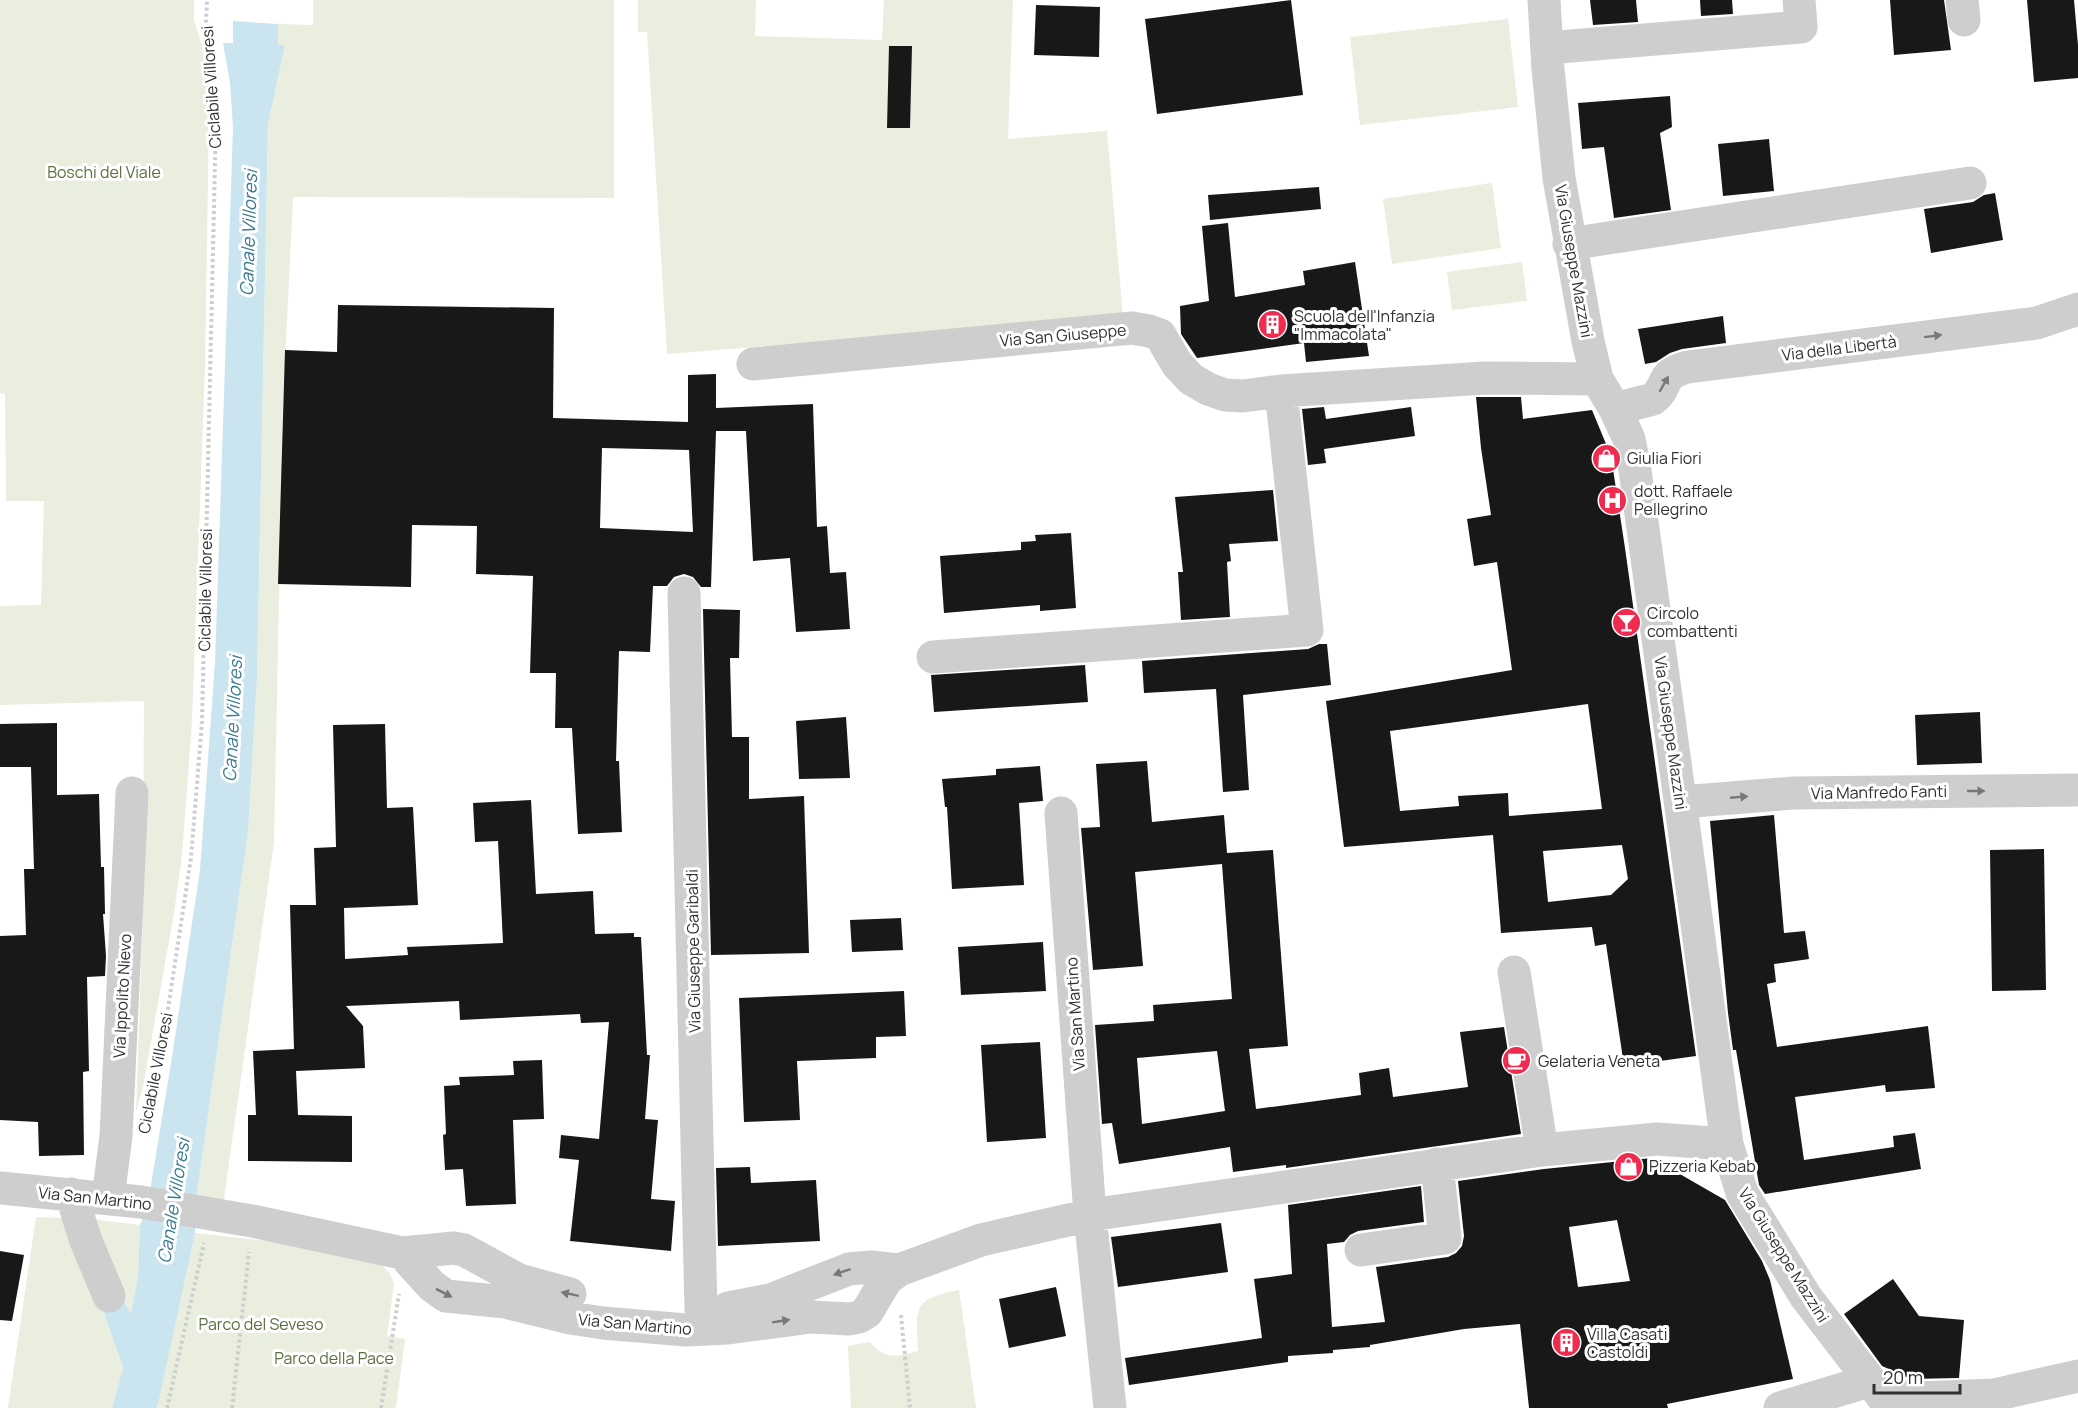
<svg xmlns="http://www.w3.org/2000/svg" width="2078" height="1408" viewBox="0 0 2078 1408" font-family="Manrope,sans-serif">
<rect width="100%" height="100%" fill="#fff"/>
<!-- green -->
<path fill="#e9eedf" d="M0 0H194V20L204 52 209 113 205 367 192 721 182 855 174 913 143 1087 136 1112 143 912 144 701 0 705V606L41 605 44 501H6L5 394 0 393Z
M313 0H614V198L293 197 283 404 274 842 223 1206 196 1200 248 832 257 678 268 125 285 46 278 45V24L313 25Z
M638 0H756L755 36 882 40 884 0H1013L1008 139 1107 131 1123 317 667 354 647 32H638Z
M1508 19 1518 107 1360 125 1350 37Z
M1492 183 1501 248 1392 264 1383 199Z
M1522 262 1527 301 1452 310 1447 272Z
M36 1217 64 1218 100 1301 123 1368 112 1408H8Z
M90 1219 140 1225 138 1276 131 1315 118 1291Z
M195 1233 304 1245 380 1263 390 1274 394 1284 387 1336 405 1339 396 1408H156Z
M959 1290 976 1408H851L848 1346 870 1342C885 1361 897 1356 918 1351 916 1308 912 1299 959 1290Z"/>
<!-- water -->
<path fill="#cae5ef" d="M233 21 278 24V45H285L268 125 257 678 248 832 196 1200 195 1233 158 1404 156 1408H112L123 1368 100 1301 118 1291 131 1314 138 1276 140 1225 148 1203 172 1057 200 870 215 662 233 128 230 83 223 43H233Z"/>
<!-- building -->
<path fill="#181818" fill-rule="evenodd" d="M1291 0 1303 95 1157 114 1145 19Z
M1590 0H1636L1638 22 1593 25Z
M1700 0H1732L1733 14 1701 16Z
M1890 0H1944L1951 50 1894 55Z
M2027 0H2074L2078 45V78L2034 82Z
M1036 5 1100 7 1099 57 1034 55Z
M889 46H912L910 128H887Z
M1670 96 1672 127 1660 133 1671 210 1614 218 1604 147 1582 149 1578 103Z
M1769 139 1774 191 1723 196 1718 144Z
M1319 187 1321 209 1210 220 1208 195Z
M1995 193 2003 240 1931 253 1924 209 1973 202 1984 195Z
M1228 223 1235 297 1305 285 1303 271 1355 262 1369 356 1306 362 1304 343 1197 358 1181 334 1180 306 1209 301 1202 226Z
M338 305 554 308 553 418 688 422V375L716 374V408L813 404 817 527 827 526 830 573 846 572 850 629 796 632 790 558 753 561 746 431H716L711 587H701L693 577 684 574 674 577 667 586H653L650 652 619 651 616 761H619L622 832 578 834 572 728H555L556 673H530L533 576 476 574 477 526 412 525 411 587 278 584 285 350 337 352ZM602 448 689 450 693 532 600 528Z
M1723 316 1726 343 1682 349 1670 353 1656 362 1645 364 1638 329Z
M1476 397H1521L1523 419 1592 410 1611 456 1625 548 1696 1056 1624 1066 1606 944 1595 946 1592 927 1501 933 1493 835 1344 847 1326 701 1512 670 1497 562 1474 566 1467 519 1491 515 1481 448ZM1588 704 1602 809 1509 816 1508 793 1458 796 1459 806 1400 811 1390 731ZM1622 845 1628 879 1611 895 1548 902 1543 851Z
M1324 407 1326 419 1411 407 1415 436 1324 449 1326 463 1308 465 1302 409Z
M1273 490 1278 541 1229 544 1231 561 1227 562 1230 617 1181 620 1178 572H1183L1175 497Z
M1071 533 1076 608 1040 611V605L944 613 940 556 1021 550V542L1036 541 1035 535Z
M703 609 740 610 739 658H730L732 737H749V799L804 796 809 953 711 955Z
M1319 644H1327L1331 685 1243 695 1249 790 1223 792 1216 689 1144 693 1142 661 1308 649Z
M1085 665 1088 702 934 712 931 675Z
M1980 712 1982 763 1917 765 1915 715Z
M846 717 850 778 799 779 796 721Z
M57 723V795L99 794 101 867H104L105 914H103L106 956 105 976 87 977 89 1071 83 1072 84 1155 39 1156 38 1122 0 1120V936L26 935 24 869H34L31 767H0V724Z
M385 724 387 808 413 807 418 905 344 908 345 959 408 955 407 947 503 943 498 841 475 842 473 803 531 800 536 894 593 891 595 934 634 933V937H641L647 1055H650L645 1119 658 1120 651 1199 675 1201 671 1251 570 1241 579 1160 559 1158 561 1135 599 1139 609 1022 581 1023 580 1014 460 1020 459 1001 346 1006 363 1026 365 1068 296 1071 298 1115 352 1116V1162L248 1161V1115H256L253 1051 294 1049 290 905H316L314 848 336 847 333 725Z
M1147 761 1152 822 1224 815 1227 853 1273 850 1288 1046 1249 1049 1256 1109 1361 1095 1359 1073 1389 1068 1393 1097 1468 1087 1460 1032 1504 1027 1521 1134 1286 1168V1165L1233 1172 1230 1147 1119 1164 1112 1123 1102 1124 1095 1025 1154 1021 1153 1005 1232 999 1222 864 1135 872 1143 966 1093 970 1081 828 1100 827 1096 764ZM1217 1051 1225 1111 1142 1124 1137 1058Z
M1040 766 1043 801 1019 803 1024 885 952 889 947 807H945L942 779 996 775V769Z
M1774 815 1784 933 1805 931 1809 959 1774 964 1776 982 1767 984 1777 1047 1928 1026 1935 1088 1886 1092 1885 1085 1795 1097 1804 1160 1894 1147 1893 1136 1915 1133 1921 1169 1765 1194 1759 1185 1736 1050H1733L1728 1013 1710 821Z
M2044 849 2046 990 1992 991 1990 850Z
M901 918 903 950 852 952 850 920Z
M1043 942 1046 991 961 995 958 947Z
M904 991 906 1036 876 1037V1058L797 1061 800 1120 744 1122 739 998Z
M1040 1042 1046 1138 987 1142 981 1045Z
M542 1060 544 1119 513 1120 516 1204 466 1206 463 1169 445 1170 443 1135 446 1134 444 1086 460 1085 459 1077 514 1075 513 1061Z
M1652 1158 1725 1200 1762 1261 1770 1280 1793 1379 1667 1404 1668 1408H1529L1520 1324 1464 1329 1370 1345V1347L1333 1350V1353L1288 1356V1362L1129 1385 1125 1358 1262 1338 1254 1279 1292 1274 1288 1205 1421 1186 1424 1222 1358 1231 1350 1235 1344 1242 1327 1244 1332 1327 1385 1322 1376 1267 1448 1257 1456 1253 1462 1246 1464 1236 1458 1181 1544 1169ZM1617 1220 1630 1281 1578 1287 1569 1227Z
M750 1167 751 1183 816 1180 820 1241 718 1246 716 1168Z
M1221 1223 1228 1272 1118 1287 1111 1237Z
M0 1251 24 1255 12 1321 0 1320Z
M1893 1279 1919 1316 1964 1320 1959 1378 1911 1379 1882 1366 1844 1314Z
M1056 1287 1066 1336 1009 1348 999 1299Z"/>
<g fill="none" stroke-linecap="round" stroke-linejoin="round">
<!-- path -->
<path stroke="#cecece" stroke-width="4" stroke-dasharray="3 3" stroke-linecap="butt" d="M150 1104 161 1055 191 858 202 722 216 121 213 72 206 20 207 0
M901 1315 910 1408
M167 1408 204 1243
M232 1408 249 1252
M381 1408 399 1294"/>
<!-- minor -->
<path stroke="#cecece" stroke-width="33" d="M1544 0 1548 69 1559 178 1588 341 1597 379 1615 409 1629 439 1635 470 1727 1144 1742 1193 1806 1297 1891 1408
M1962 0 1964 20
M1547 48 1801 27 1799 0
M1569 244 1970 183
M753 364 1132 328 1149 331 1160 335 1177 364 1191 379 1208 389 1225 395 1243 396 1281 391 1485 378 1597 379
M1615 409 1653 399C1671 385 1657 375 1688 367L2037 323 2078 309
M684 593 701 1310
M933 657 1307 630 1281 391
M1681 802 1794 793 2078 790
M1061 813 1090 1215 1110 1408
M1514 972 1542 1150
M0 1188 141 1202 252 1221 402 1253 454 1248 464 1250 519 1280 570 1294
M71 1194 86 1241 109 1296
M108 1198 116 1136 132 793
M1361 1250 1445 1238 1437 1164
M402 1253 432 1286 446 1296 505 1302 570 1318 603 1323 686 1330 728 1328 811 1317 850 1319 859 1317 867 1312 886 1280 899 1270 981 1240 1090 1215 1542 1150 1657 1139 1727 1144
M728 1308 770 1300 849 1269 871 1267 899 1270
M1882 1396 1918 1398 1994 1395 2078 1376
M1780 1408 1869 1381"/>
</g>
<!-- one-way arrows -->
<defs><path id="oneway-solid" d="M-6-.8H1V-3.2L6.5 0L1 3.2V.8H-6Z" transform="scale(1.5)"/></defs>
<g fill="#787878">
<use href="#oneway-solid" transform="translate(1933 336) rotate(-7)"/>
<use href="#oneway-solid" transform="translate(1664 384) rotate(-60)"/>
<use href="#oneway-solid" transform="translate(1976 791)"/>
<use href="#oneway-solid" transform="translate(1739 797) rotate(-5)"/>
<use href="#oneway-solid" transform="translate(842 1272) rotate(161)"/>
<use href="#oneway-solid" transform="translate(444 1293) rotate(27)"/>
<use href="#oneway-solid" transform="translate(570 1294) rotate(-168)"/>
<use href="#oneway-solid" transform="translate(781 1321) rotate(-9)"/>
</g>
<!-- icons -->
<defs>
<symbol id="building-disc" viewBox="-11 -11 22 22"><circle r="9.5" fill="#ef2c50" stroke="#fff"/><path d="M-4-6H4V6H1V3H-1V6H-4ZM-2.5-4.3h1.7v1.8h-1.7ZM.8-4.3h1.7v1.8H.8ZM-2.5-1h1.7V.8h-1.7ZM.8-1h1.7V.8H.8Z" fill="#fff"/></symbol>
<symbol id="shop-disc" viewBox="-11 -11 22 22"><circle r="9.5" fill="#ef2c50" stroke="#fff"/><path d="M-5-2.5h2.3a2.7 3.5 0 0 1 5.4 0H5L5.5 6h-11ZM-1.5-2.5h3a1.5 2.3 0 0 0-3 0Z" fill="#fff"/></symbol>
<symbol id="hospital-disc" viewBox="-11 -11 22 22"><circle r="9.5" fill="#ef2c50" stroke="#fff"/><path d="M-5-5h3v3.5h4V-5h3V5h-3V1.5h-4V5h-3Z" fill="#fff"/></symbol>
<symbol id="bar-disc" viewBox="-11 -11 22 22"><circle r="9.5" fill="#ef2c50" stroke="#fff"/><path d="M-6-5H6L.8 .8V4.5H3.5V6h-7V4.5H-.8V.8Z" fill="#fff"/></symbol>
<symbol id="cafe-disc" viewBox="-11 -11 22 22"><circle r="9.5" fill="#ef2c50" stroke="#fff"/><path d="M-5.5-4.5H6V0H3Q3 3.5 0 3.5H-2.5Q-5.5 3.5-5.5 0ZM3-3.2v2h1.7v-2ZM-6 4.5H4V6H-6Z" fill="#fff"/></symbol>
</defs>
<g fill-rule="evenodd">
<use href="#building-disc" x="1256" y="308" width="33" height="33"/>
<use href="#shop-disc" x="1590" y="442" width="33" height="33"/>
<use href="#hospital-disc" x="1596" y="484" width="33" height="33"/>
<use href="#bar-disc" x="1610" y="606" width="33" height="33"/>
<use href="#cafe-disc" x="1500" y="1044" width="33" height="33"/>
<use href="#shop-disc" x="1612" y="1150" width="33" height="33"/>
<use href="#building-disc" x="1550" y="1326" width="33" height="33"/>
</g>
<g text-anchor="middle" stroke-width="6" stroke-linejoin="round" paint-order="stroke">
<!-- street labels -->
<g font-size="16" fill="#313131" stroke="#fff">
<text transform="translate(211 87) rotate(-94)" y="6">Ciclabile Villoresi</text>
<text transform="translate(1574 261) rotate(80)" y="6">Via Giuseppe Mazzini</text>
<text transform="translate(1063 335) rotate(-5)" y="6">Via San Giuseppe</text>
<text transform="translate(1839 348) rotate(-7)" y="6">Via della Libertà</text>
<text transform="translate(205 590) rotate(-89)" y="6">Ciclabile Villoresi</text>
<text transform="translate(1671 733) rotate(82)" y="6">Via Giuseppe Mazzini</text>
<text transform="translate(1879 792) rotate(-1)" y="6">Via Manfredo Fanti</text>
<text transform="translate(693 951) rotate(-91)" y="6">Via Giuseppe Garibaldi</text>
<text transform="translate(122 996) rotate(-87)" y="6">Via Ippolito Nievo</text>
<text transform="translate(1075 1014) rotate(-94)" y="6">Via San Martino</text>
<text transform="translate(155 1073) rotate(-79)" y="6">Ciclabile Villoresi</text>
<text transform="translate(95 1198) rotate(6)" y="6">Via San Martino</text>
<text transform="translate(1784 1255) rotate(58)" y="6">Via Giuseppe Mazzini</text>
<text transform="translate(635 1324) rotate(5)" y="6">Via San Martino</text>
</g>
<!-- park labels -->
<g font-size="16" fill="#5a703b" stroke="#fff">
<text x="104" y="178">Boschi del Viale</text>
<text x="261" y="1330">Parco del Seveso</text>
<text x="334" y="1364">Parco della Pace</text>
</g>
<!-- poi labels -->
<g font-size="16" fill="#313131" stroke="#fff" text-anchor="start">
<text x="1294" y="322">Scuola dell'Infanzia<tspan x="1294" dy="18">"Immacolata"</tspan></text>
<text x="1627" y="464">Giulia Fiori</text>
<text x="1634" y="497">dott. Raffaele<tspan x="1634" dy="18">Pellegrino</tspan></text>
<text x="1647" y="619">Circolo<tspan x="1647" dy="18">combattenti</tspan></text>
<text x="1538" y="1067">Gelateria Veneta</text>
<text x="1649" y="1172">Pizzeria Kebab</text>
<text x="1587" y="1340">Villa Casati<tspan x="1587" dy="18">Castoldi</tspan></text>
</g>
<!-- water labels -->
<g font-size="18" font-style="italic" fill="#377a92" stroke="#fff">
<text transform="translate(249 233) rotate(-88)" y="6">Canale Villoresi</text>
<text transform="translate(233 719) rotate(-87)" y="6">Canale Villoresi</text>
<text transform="translate(174 1201) rotate(-81)" y="6">Canale Villoresi</text>
</g>
</g>
<!-- scale -->
<path d="M1874 1384v9h86v-9" fill="none" stroke="#313131" stroke-width="3"/>
<text x="1883" y="1384" font-size="18" fill="#313131" stroke="#ffffff" stroke-width="4.5" paint-order="stroke">20 m</text>
</svg>
